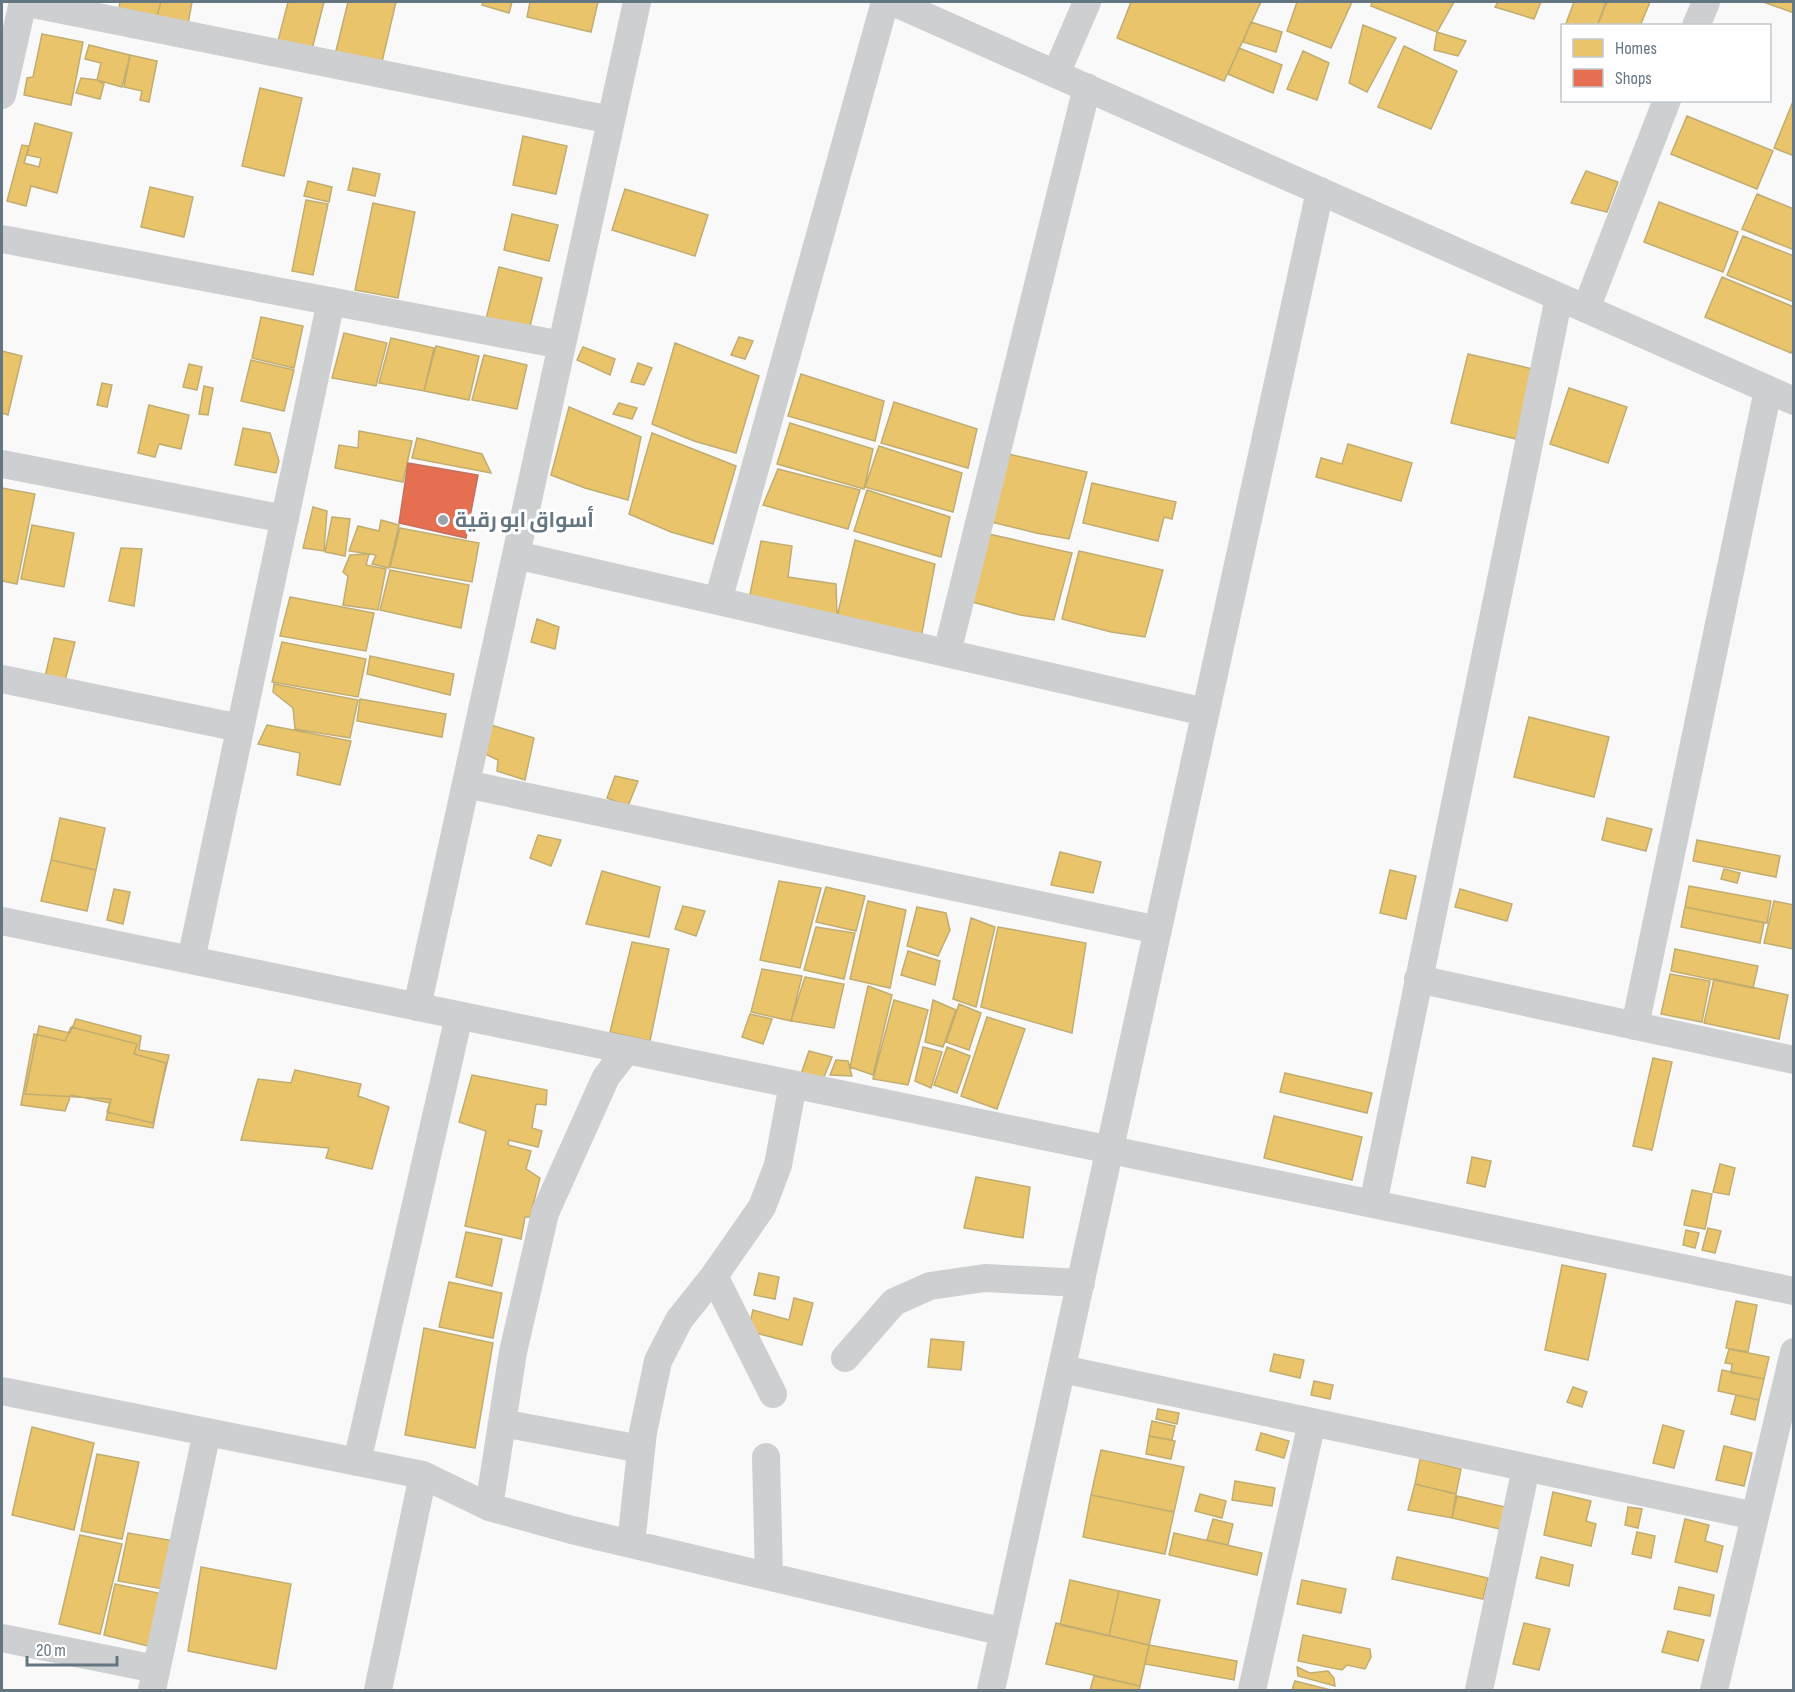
<svg xmlns="http://www.w3.org/2000/svg" width="1795" height="1692" viewBox="0 0 1795 1692" font-family="'Sofia Sans Condensed',Cairo,sans-serif">
<rect width="100%" height="100%" fill="#f9f9f9"/>
<!-- homes -->
<path fill="#e9c46a" stroke="#c1ad72" stroke-width="1.5" d="M120 2H161L157 16 119 8Z
M161 2H192L188 24 157 16Z
M288 2H324L312 49 278 41Z
M348 2H396L381 66 335 55Z
M483 2H512L509 13 482 5Z
M530 2H598L591 32 527 17Z
M1131 2H1261L1224 81 1117 38Z
M1297 2H1352L1331 48 1287 31Z
M1372 2H1454L1437 32 1371 6Z
M1498 2H1541L1534 19 1495 7Z
M1574 2H1606L1597 26H1565Z
M1607 2H1650L1640 26H1603L1598 24Z
M1763 2H1794V13Z
M1251 22 1282 32 1276 52 1243 42Z
M1363 25 1396 38 1367 92 1349 83Z
M1437 32 1466 41 1458 56 1434 50Z
M42 34 83 42 71 105 24 95 27 78 33 77Z
M89 45 130 55 122 87 97 80 101 63 85 59Z
M1404 46 1457 71 1431 129 1378 107Z
M1239 48 1282 65 1273 93 1228 74Z
M1303 51 1329 63 1317 100 1287 89Z
M130 55 157 61 149 102 140 100 142 91 124 87Z
M81 78 97 80 104 84 100 99 76 93Z
M260 88 302 98 284 176 242 166Z
M1794 99V156L1774 148Z
M1687 116 1773 151 1757 189 1671 154Z
M35 123 72 133 57 193 31 186 26 206 7 201 22 145 29 146 24 163 39 167 41 158 27 155Z
M523 136 567 146 556 194 513 185Z
M353 168 380 174 375 196 348 190Z
M1586 171 1618 182 1607 212 1571 203Z
M308 181 332 187 329 202 304 196Z
M150 187 193 197 184 237 141 227Z
M625 189 708 215 695 256 612 230Z
M1757 194 1794 209V250L1742 229Z
M306 200 328 204 313 275 292 271Z
M1659 202 1738 232 1723 272 1644 242Z
M373 203 415 212 398 298 355 290Z
M512 214 558 225 549 261 504 250Z
M1743 236 1794 256V302L1727 275Z
M499 267 542 278 529 330 486 319Z
M1722 277 1794 307V348L1791 353 1705 317Z
M261 317 303 326 294 368 252 358Z
M344 333 387 343 376 386 332 378Z
M739 337 753 341 745 359 731 355Z
M391 338 434 348 424 391 379 383Z
M675 343 759 376 736 453 694 441 652 424Z
M436 346 479 356 469 400 424 391Z
M583 347 615 359 610 375 577 360Z
M2 351 22 356 8 415 2 413Z
M1468 354 1533 369 1516 439 1451 423Z
M484 355 527 365 517 409 472 400Z
M251 360 294 370 284 411 241 401Z
M638 363 652 368 644 385 631 382Z
M189 364 202 367 197 390 183 387Z
M801 374 884 401 875 441 788 416Z
M102 383 112 385 107 407 97 405Z
M204 386 213 388 208 415 199 414Z
M1569 388 1627 407 1608 463 1550 444Z
M894 402 977 429 968 468 881 443Z
M619 403 637 408 632 419 613 414Z
M149 405 189 415 181 449 159 444 155 457 138 453Z
M569 407 641 437 628 500 585 488 551 475Z
M790 423 873 449 864 489 777 464Z
M243 428 270 433 279 461 276 473 235 465Z
M359 431 412 441 403 482 335 468 339 445 358 448Z
M652 433 736 466 713 544 671 532 629 514Z
M417 438 482 454 491 473 412 458Z
M1348 444 1412 463 1401 501 1316 477 1321 458 1342 464Z
M879 446 962 473 953 512 865 487Z
M1004 453 1087 472 1069 539 1036 533 987 521Z
M778 469 860 490 848 529 763 505Z
M1092 483 1176 502 1172 519 1164 517 1158 541 1083 523Z
M2 488 35 494 17 584 2 581Z
M867 490 950 517 941 557 854 531Z
M313 507 327 511 324 551 303 548Z
M332 517 350 519 345 556 325 552Z
M381 520 399 525 389 568 372 564 376 555 349 551 358 526 379 531Z
M32 525 74 533 64 587 21 579Z
M400 528 479 543 472 582 390 567Z
M989 534 1072 553 1054 620 1020 615 972 602Z
M855 540 935 564 921 638 749 599 761 541 792 546 788 577 836 584 837 617Z
M121 548 142 549 134 606 109 601Z
M1079 551 1163 570 1145 637 1111 632 1062 619Z
M369 554 366 565 386 569 378 610 343 605 348 576 343 572 350 555Z
M390 570 469 585 461 628 380 610Z
M290 597 374 613 366 651 280 636Z
M537 619 559 627 555 649 531 642Z
M54 638 75 642 64 685 44 681Z
M282 642 366 659 358 697 272 682Z
M370 656 454 674 450 695 367 674Z
M274 684 358 700 350 738 295 729 293 708 273 692Z
M360 699 446 714 442 737 357 721Z
M1529 717 1609 737 1594 797 1514 777Z
M267 725 351 741 340 785 297 775 300 753 258 744Z
M491 725 534 738 525 780 497 771 498 760 483 753Z
M615 776 638 781 628 806 607 798Z
M60 818 105 828 96 870 51 860Z
M1607 818 1652 829 1646 851 1602 840Z
M538 835 561 840 551 866 530 858Z
M1697 840 1780 856 1776 877 1693 861Z
M1060 852 1101 862 1093 893 1051 885Z
M51 860 96 870 87 911 41 901Z
M1724 869 1740 873 1737 883 1721 879Z
M1390 870 1416 876 1406 919 1380 913Z
M602 871 660 887 649 937 586 924Z
M779 881 821 888 800 968 760 960Z
M1689 886 1771 901 1767 923 1685 907Z
M826 887 865 896 856 931 816 922Z
M114 889 130 892 123 924 107 920Z
M1460 889 1512 904 1507 921 1455 907Z
M868 901 906 910 890 988 850 979Z
M1774 901 1794 905V949L1764 943Z
M683 906 705 911 696 936 675 929Z
M917 907 946 913 950 930 938 956 907 946Z
M1685 907 1764 923 1760 943 1681 927Z
M971 918 995 927 976 1007 953 999Z
M816 927 855 933 844 979 804 970Z
M998 927 1086 943 1072 1033 981 1007Z
M632 942 669 949 650 1041 610 1032Z
M1675 949 1758 966 1753 988 1671 971Z
M908 951 940 961 935 985 901 975Z
M762 969 802 976 791 1021 751 1012Z
M1670 974 1710 981 1702 1022 1661 1014Z
M805 977 844 984 834 1028 791 1021Z
M1714 979 1788 995 1779 1039 1704 1023Z
M868 986 892 995 873 1075 850 1067Z
M894 1000 928 1010 908 1085 873 1079Z
M933 1000 956 1010 943 1047 925 1042Z
M959 1004 981 1013 969 1050 946 1042Z
M750 1014 772 1019 763 1044 742 1037Z
M987 1017 1025 1029 997 1109 961 1096Z
M76 1019 141 1036 139 1050 169 1055 153 1123 107 1112 111 1099 25 1094 39 1026 70 1033Z
M71 1027 137 1044 134 1054 166 1063 153 1128 106 1120 110 1103 71 1095 65 1111 21 1105 34 1034 65 1041Z
M923 1047 942 1052 931 1088 915 1081Z
M947 1047 970 1056 957 1093 934 1085Z
M809 1051 832 1057 822 1082 801 1074Z
M1653 1058 1672 1062 1652 1150 1633 1146Z
M836 1060 848 1061 852 1076 830 1075Z
M295 1070 361 1084 358 1096 389 1107 372 1169 326 1158 329 1148 241 1140 258 1079 291 1083Z
M1285 1073 1372 1093 1367 1113 1280 1092Z
M472 1075 547 1090 546 1105 536 1104 532 1128 542 1131 538 1147 509 1140 508 1145 531 1151 526 1169 540 1178 530 1217H525L521 1239 465 1226 486 1131 459 1122Z
M1274 1116 1362 1137 1352 1180 1264 1158Z
M1472 1157 1491 1161 1485 1187 1467 1183Z
M1720 1164 1735 1168 1729 1195 1713 1192Z
M976 1177 1030 1187 1023 1238 964 1228Z
M1692 1190 1712 1194 1705 1229 1684 1225Z
M1708 1228 1721 1231 1715 1253 1702 1250Z
M1686 1230 1699 1233 1695 1248 1683 1245Z
M466 1232 502 1239 492 1286 456 1277Z
M1562 1265 1606 1274 1588 1360 1545 1350Z
M759 1273 779 1277 775 1299 754 1295Z
M449 1282 502 1293 493 1338 439 1327Z
M794 1298 813 1303 802 1345 748 1331 753 1310 789 1320Z
M1736 1301 1757 1305 1748 1352 1726 1348Z
M424 1328 493 1343 475 1448 405 1435Z
M931 1339 964 1342 961 1370 928 1367Z
M1729 1349 1769 1357 1764 1379 1731 1373 1732 1364 1725 1363Z
M1274 1354 1304 1360 1300 1378 1270 1371Z
M1722 1370 1764 1379 1759 1400 1718 1391Z
M1314 1381 1333 1385 1330 1399 1311 1395Z
M1573 1387 1587 1392 1582 1407 1567 1402Z
M1736 1395 1759 1400 1755 1420 1731 1414Z
M1158 1409 1179 1413 1177 1424 1156 1419Z
M1152 1421 1175 1426 1172 1440 1149 1436Z
M1663 1425 1684 1431 1674 1468 1653 1463Z
M32 1427 94 1443 74 1530 12 1515Z
M1261 1433 1289 1441 1284 1458 1256 1450Z
M1149 1436 1175 1441 1171 1459 1146 1454Z
M1724 1446 1752 1453 1744 1486 1716 1480Z
M1101 1450 1184 1467 1174 1512 1091 1495Z
M97 1454 139 1462 122 1539 81 1531Z
M1420 1459 1461 1469 1456 1494 1415 1484Z
M1235 1481 1275 1488 1272 1506 1232 1500Z
M1415 1484 1456 1494 1452 1518 1408 1510Z
M1553 1492 1591 1501 1586 1521 1596 1524 1591 1546 1544 1535Z
M1200 1494 1226 1501 1222 1518 1195 1511Z
M1091 1495 1174 1512 1165 1554 1083 1537Z
M1457 1496 1505 1507 1500 1529 1452 1518Z
M1628 1507 1642 1509 1638 1528 1625 1525Z
M1213 1519 1233 1524 1228 1545 1207 1540Z
M1685 1519 1709 1525 1705 1541 1723 1546 1717 1572 1675 1562Z
M1637 1532 1655 1536 1651 1558 1632 1554Z
M128 1533 175 1541 163 1589 118 1581Z
M1174 1533 1262 1553 1257 1575 1169 1555Z
M80 1535 122 1544 100 1634 59 1624Z
M1397 1557 1488 1578 1483 1599 1392 1579Z
M1541 1557 1573 1565 1569 1586 1536 1578Z
M201 1567 291 1584 276 1669 188 1651Z
M1070 1580 1119 1591 1109 1636 1060 1625Z
M1302 1580 1346 1589 1341 1613 1297 1604Z
M115 1584 163 1594 152 1647 104 1635Z
M1679 1587 1714 1595 1710 1616 1674 1609Z
M1119 1591 1160 1600 1149 1645 1109 1636Z
M1056 1623 1149 1645 1140 1686 1046 1664Z
M1524 1623 1550 1629 1539 1670 1513 1664Z
M1668 1631 1704 1640 1698 1661 1662 1652Z
M1303 1635 1370 1649 1371 1657 1365 1669 1347 1665 1342 1670 1298 1661Z
M1149 1645 1237 1661 1234 1680 1145 1664Z
M1297 1667 1310 1673 1328 1671 1334 1678 1335 1686 1298 1676Z
M1094 1676 1140 1686 1139 1690H1090Z
M1295 1681 1331 1690H1292Z"/>
<!-- shops -->
<path fill="#e76f51" stroke="#c07160" stroke-width="1.5" d="M408 463 478 475 466 538 399 523Z"/>
<g fill="none" stroke-linecap="round" stroke-linejoin="round">
<!-- street -->
<path stroke="#cecfd0" stroke-width="28" d="M893 2 1794 401
M1696 26 1706 2
M1056 74 1087 2
M2 95 23 2 611 120
M2 239 562 345
M1586 309 1667 100
M2 464 285 519
M516 555 1205 712
M718 601 885 2
M947 653 1087 87
M2 679 240 728
M466 784 1158 930
M2 921 1794 1291
M191 960 331 301
M1418 979 1794 1060
M417 1007 637 2
M1635 1026 1768 390
M1373 1204 1559 297
M714 1276 773 1394
M845 1358 894 1302 930 1286 985 1278 1081 1283
M1062 1369 1755 1516
M2 1391 423 1475 489 1507 572 1530 1004 1632
M502 1423 641 1449
M766 1457 769 1576
M357 1462 459 1016
M489 1507 513 1352 545 1213 606 1077 627 1050
M631 1544 643 1432 658 1361 679 1320 714 1276 762 1207 778 1165 793 1084
M2 1638 156 1669
M152 1690 207 1432
M378 1690 423 1475
M991 1690 1320 191
M1252 1690 1312 1422
M1479 1690 1526 1468
M1714 1690 1794 1352"/>
</g>
<!-- markers -->
<circle fill="#99a4ac" stroke="#fff" stroke-width="2" cx="443" cy="520" r="6"/>
<g text-anchor="middle" stroke-width="6" stroke-linejoin="round" paint-order="stroke">
<!-- poi labels -->
<g font-size="21" font-weight="bold" fill="#657683" stroke="#fff" text-anchor="start">
<text x="455" y="527">أسواق ابو رقية</text>
</g>
</g>
<!-- border -->
<rect width="1795" height="1692" fill="none" stroke="#657683" stroke-width="6"/>
<!-- legend -->
<rect x="1561" y="24" width="210" height="78" fill="#ffffff" stroke="#c1c8cd" stroke-width="1.5"/>
<rect x="1573" y="39" width="30" height="18" fill="#e9c46a" stroke="#c1c8cd" stroke-width="1.5"/>
<text x="1615" y="54" font-size="18" fill="#657683">Homes</text>
<rect x="1573" y="69" width="30" height="18" fill="#e76f51" stroke="#c1c8cd" stroke-width="1.5"/>
<text x="1615" y="84" font-size="18" fill="#657683">Shops</text>
<!-- scale -->
<path d="M27 1656v9h90v-9" fill="none" stroke="#657683" stroke-width="3"/>
<text x="36" y="1656" font-size="18" fill="#657683" stroke="#ffffff" stroke-width="4.5" paint-order="stroke">20 m</text>
</svg>
